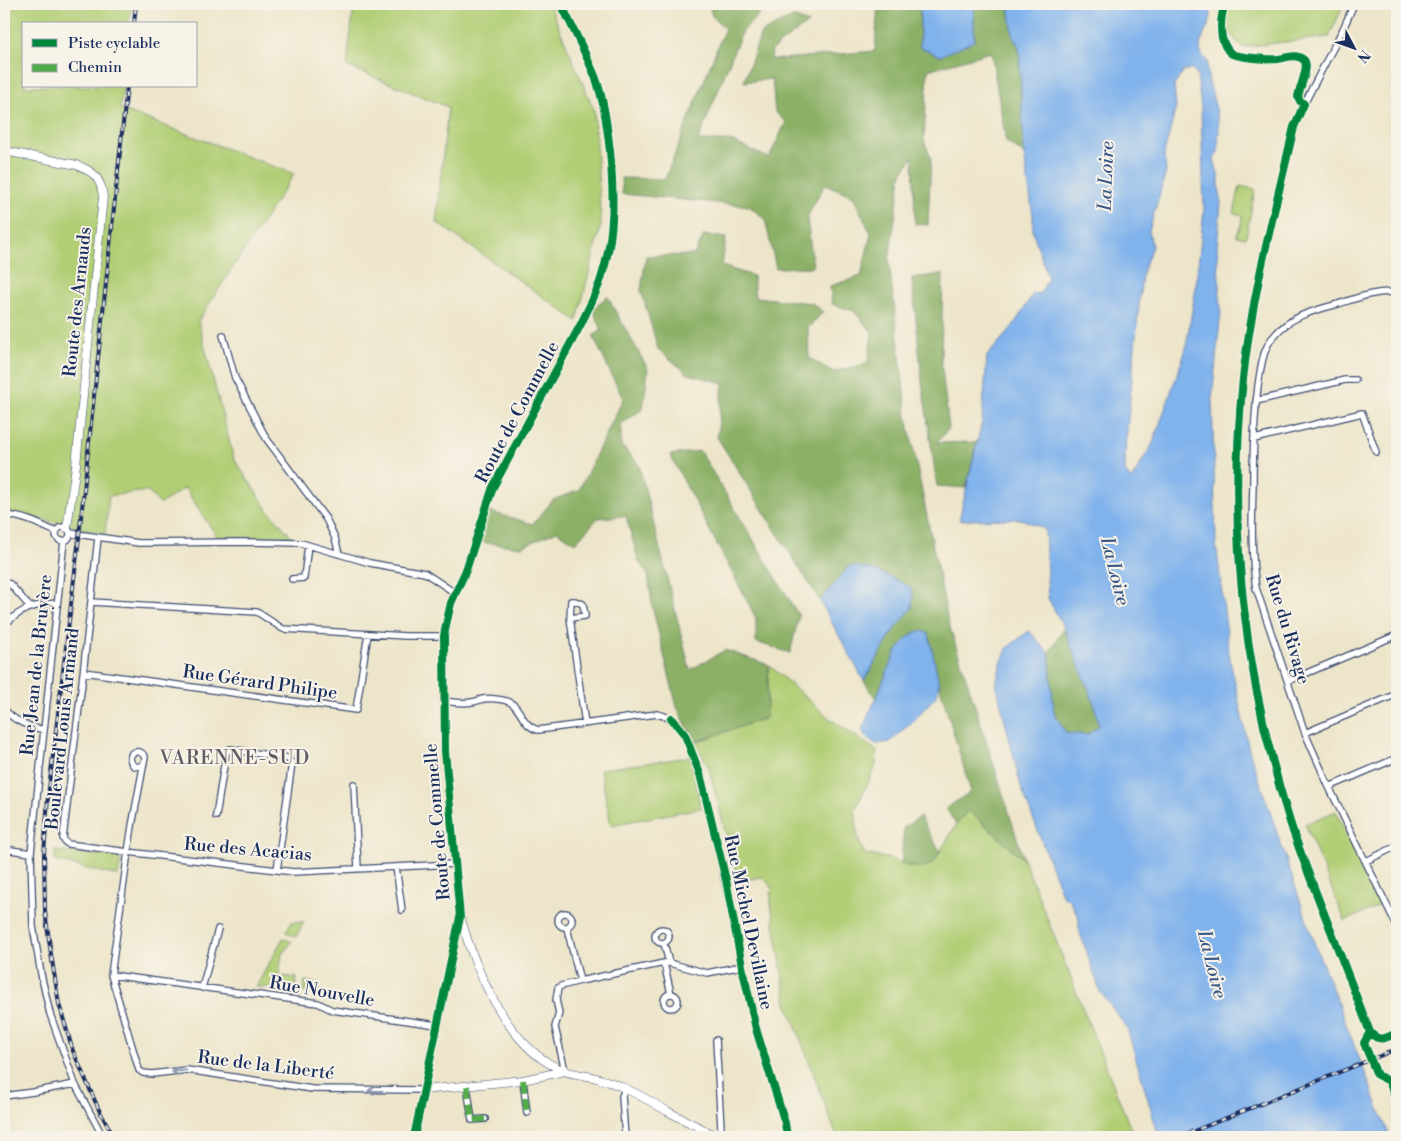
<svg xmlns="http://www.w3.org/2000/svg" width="1401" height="1141" viewBox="0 0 1401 1141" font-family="'Libre Bodoni',serif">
<rect width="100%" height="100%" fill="#f7f3e8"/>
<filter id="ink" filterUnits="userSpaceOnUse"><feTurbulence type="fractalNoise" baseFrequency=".02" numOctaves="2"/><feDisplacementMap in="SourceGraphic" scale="10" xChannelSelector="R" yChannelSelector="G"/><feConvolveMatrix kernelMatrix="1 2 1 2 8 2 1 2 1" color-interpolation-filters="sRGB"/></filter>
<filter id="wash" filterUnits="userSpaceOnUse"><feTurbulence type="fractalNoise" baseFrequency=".0096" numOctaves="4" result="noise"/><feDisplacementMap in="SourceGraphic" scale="20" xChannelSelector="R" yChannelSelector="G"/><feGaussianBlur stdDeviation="1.12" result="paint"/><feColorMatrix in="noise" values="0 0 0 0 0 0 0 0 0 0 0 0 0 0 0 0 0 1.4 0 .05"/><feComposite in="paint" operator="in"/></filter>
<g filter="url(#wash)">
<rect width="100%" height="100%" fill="#ede5c9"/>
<!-- green -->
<path fill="#b1ce74" stroke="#667e69" d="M4 4H147L131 9 129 24H24V86H123L120 109 294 174 198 321 234 459 268 510 292 537H217L185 488 160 504 147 491 109 496 105 534 10 512H4Z
M354 4H549L594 110 601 225 577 321 436 222 448 107 347 66Z
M1229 4H1344L1329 37 1242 47C1227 31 1220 26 1229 4Z
M1240 186 1255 189 1246 238 1236 236 1241 225 1242 216 1234 213Z
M769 665 829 718 877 751 876 766 855 810 858 839 864 852 867 855 888 858 910 867 923 868 933 863 956 825 968 810 1024 860 1134 1137H837L787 1003 771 904V891L773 889 763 877 738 881 709 768 695 742 766 718Z
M690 757 701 808 611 825 600 769Z
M1336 811 1381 905 1345 921 1305 824Z
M55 851 117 856 121 861 118 876 55 861Z
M291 922H304L296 937 286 932Z
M283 938 292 942 282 954 277 988 256 987Z
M284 976 297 978 295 990 282 988Z
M305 981 320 984 318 994 302 991Z"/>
<!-- forest -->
<path fill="#8cb166" stroke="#547062" d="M709 4H770L742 31 698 141H731L769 158 786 122 775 112 772 79 744 82 761 33 793 17 808 23 772 50 771 60 875 51 878 4H920V47L974 41V4H1009L1013 37 1019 47 1024 154 1006 142 991 52 928 70 924 140 931 158 928 225 915 224 913 156 901 176 889 261 907 417 948 621 1024 860 968 810 956 825 946 808 971 792 939 684 929 634 896 652 876 699 864 681 894 630 912 608 911 588C892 577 872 567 850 566L820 601 717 437 723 383 688 374 658 349 641 290 646 256 694 255 704 235 726 238 722 266 753 276 755 297 812 303 823 312 808 328 809 358 834 372 868 363 872 332 854 311 832 304 830 286 861 276 871 234 853 196 825 184 807 217 813 267 776 268 765 219 749 206 622 194 621 178 665 179 725 28 712 16Z
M943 274 941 361 949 428 937 443 977 442 966 488 937 486 922 382 912 278Z
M607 296 648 369 643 409 621 424V445L639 465 690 670 725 650 769 665 766 718 695 742 677 707 653 610 648 575 638 560 626 516 598 518 575 543 557 531 521 547 480 542 487 511 533 524 553 500 579 490 623 399 593 336 602 330 593 310Z
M700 451 799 616 790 653 756 642V618L670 455Z
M1064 628 1094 703 1099 726 1087 735 1066 733 1054 713 1049 653Z
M920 817 940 851C938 855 936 860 933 862 925 871 911 867 901 864L904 827Z"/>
<!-- water -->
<path fill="#80b2ec" stroke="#4e70a5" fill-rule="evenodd" d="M920 4H974V41L940 56 920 47Z
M1009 4H1209C1209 7 1211 12 1211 16 1209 33 1190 45 1207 61L1208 78 1216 109 1219 128 1218 152 1214 159 1219 177V186L1221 202 1217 247 1221 311 1212 399 1216 543 1230 660 1249 750 1314 942 1390 1137H1159L1127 1028 1100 991 1079 930V918L1069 899 1063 897 1021 787 996 684 1001 663 1008 647 1029 631 1049 653 1054 713 1066 733 1087 735 1099 726 1094 703 1064 628 1048 598 1045 529 1021 519 959 520 982 422 987 356 1013 326 1033 294 1041 293 1048 278 1033 232V216L1024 154 1019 47 1013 37ZM1184 70H1192L1197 75 1201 108 1204 211 1195 293 1185 352 1153 443 1131 480 1125 471V452L1142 274 1152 246 1149 231 1166 172 1164 154 1176 107 1174 86Z
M849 566C872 567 892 577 911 588L913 597 912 608 894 630 864 681 820 601Z
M923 631 929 634 939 684 937 695 914 720 890 742 876 744 866 737 862 730 896 652 908 637 916 632Z"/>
</g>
<g filter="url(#ink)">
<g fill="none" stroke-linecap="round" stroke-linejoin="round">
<defs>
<path id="minor" d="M1284 57C1320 53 1300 79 1298 97L1300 101 1304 104 1344 27 1354 4
M1397 293C1377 290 1357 298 1338 304 1315 310 1290 316 1274 336 1271 339 1268 344 1266 349 1261 360 1260 374 1258 386 1254 419 1253 452 1253 485 1252 519 1251 555 1256 588L1305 733 1329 787 1397 926
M223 335 235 378 266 438 326 519 335 538 339 554
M1256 401 1345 380H1355
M1254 439 1362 413 1376 452
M4 515C23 516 39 524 56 532
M56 534a7 7 0 1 1 14 0a7 7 0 1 1-14 0Z
M70 533 139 543 241 542 301 543 370 563 425 573 455 593
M98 538 82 683 63 838 65 842 68 844 128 852 111 975 139 1070 143 1073 152 1074 187 1070 312 1089 423 1090
M64 541 31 853 33 926 41 974 50 1014 75 1084
M292 579 304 578 308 545
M4 582 10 584 30 607
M91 602 257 612 283 629 406 636H444
M570 618 571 601H575L583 604 585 616 570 618 585 724
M4 625C23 608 32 605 57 603
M84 672 356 710 368 634
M1288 681 1397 635
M443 701C453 702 462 704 472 702 476 702 479 700 483 699 489 698 501 699 507 701 521 705 521 726 538 730L657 714C671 717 680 724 686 737 699 765 705 794 712 824 723 871 732 918 742 965 753 1019 769 1071 785 1123L787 1137
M4 709C15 722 28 726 44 730
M1305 733 1397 694
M143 764C135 771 127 762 132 753 139 751 141 751 145 757L132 826 128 852 294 872 455 864
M354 784 358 869
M1329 787 1397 758
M216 816 226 753 230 749 287 758 292 763 277 870
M4 849 31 853
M1366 861 1397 846
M396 867 402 910
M558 920a7 7 0 1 1 14 0a7 7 0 1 1-14 0Z
M567 928 580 981
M655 936a7 7 0 1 1 14 0a7 7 0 1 1-14 0Z
M664 943 669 963
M664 963 671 994
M111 975 318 1003 332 1010 437 1025
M202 988 218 929
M664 1001a7 7 0 1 1 14 0a7 7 0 1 1-14 0Z
M716 1040 721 1128 719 1137
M565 1071 555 1027 559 1013 556 1000 558 988 561 986 580 981 664 963H669L707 973 742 966
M523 1080 527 1113
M467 1086 472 1120 485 1119
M4 1096 33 1092 75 1084 103 1137
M625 1137 622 1096 625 1089"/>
<path id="tertiary" d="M4 151 77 165C94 172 101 178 103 197L76 465 67 528
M461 919C476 972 509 1051 565 1071 572 1074 580 1074 587 1076 598 1078 610 1082 620 1086 636 1093 652 1102 667 1111 684 1120 701 1128 718 1137
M423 1090 523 1080 565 1071
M414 1137 460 917 445 751 444 636 446 625 451 603 466 570 493 487 581 324C588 309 596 294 601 279 615 236 614 196 610 151 607 126 604 100 595 76 585 52 573 28 561 4"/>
</defs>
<!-- minor casing -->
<use href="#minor" stroke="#3a4a6e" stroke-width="8"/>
<!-- tertiary casing -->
<use href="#tertiary" stroke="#3a4a6e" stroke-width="9"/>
<!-- minor -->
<use href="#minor" stroke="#fff" stroke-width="5.5"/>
<!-- tertiary -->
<use href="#tertiary" stroke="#fff" stroke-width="8"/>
<defs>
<path id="rail" d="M134 24 136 4
M114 1137 99 1110 73 1051 59 1004 51 954 45 911 44 855 48 797 78 546 127 86
M1179 1137 1397 1049"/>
</defs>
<!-- rail casing -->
<use href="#rail" stroke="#1b2f5e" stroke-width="4"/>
<!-- rail -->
<use href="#rail" stroke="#f7f3e8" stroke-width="2" stroke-dasharray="5.5" stroke-linecap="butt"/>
<!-- quiet -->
<path stroke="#52ab49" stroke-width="6" stroke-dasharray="12 6" stroke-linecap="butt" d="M523 1080 527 1113
M467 1086 472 1120 485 1119"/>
<defs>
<path id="cycleway" d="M1225 4C1221 15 1220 26 1222 38 1224 44 1226 50 1232 54 1238 57 1270 60 1278 59 1286 58 1296 53 1304 60 1310 67 1299 88 1298 97L1300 101 1304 104 1294 127C1275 210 1252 293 1243 379 1227 532 1244 675 1290 822 1302 859 1317 895 1331 931 1344 965 1357 998 1370 1032 1379 1043 1386 1038 1397 1033
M671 718 685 735 700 774 726 880 742 966 756 1029 785 1123 787 1137
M1370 1032 1364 1043 1377 1075 1389 1081 1397 1103
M414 1137 460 917 445 751 444 636 446 625 451 603 466 570 493 487 581 324C588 309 596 294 601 279 615 236 614 196 610 151 607 126 604 100 595 76 585 52 573 28 561 4"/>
</defs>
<!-- cycleway casing -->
<use href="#cycleway" stroke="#f7f3e8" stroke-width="11"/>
<!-- cycleway -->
<use href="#cycleway" stroke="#00873e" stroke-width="8"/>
</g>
<!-- one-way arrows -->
<defs><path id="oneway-shaft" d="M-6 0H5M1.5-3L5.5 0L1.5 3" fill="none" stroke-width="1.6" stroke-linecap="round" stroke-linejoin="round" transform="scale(1.25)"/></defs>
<g stroke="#8d97ae">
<use href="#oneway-shaft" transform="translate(179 1071) rotate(174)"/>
<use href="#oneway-shaft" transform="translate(375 1091) rotate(-180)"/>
</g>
</g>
<g text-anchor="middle" stroke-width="4" stroke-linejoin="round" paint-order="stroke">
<!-- street labels -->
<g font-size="18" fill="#1b2f5e" stroke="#f7f3e8">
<text transform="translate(77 302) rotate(-84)" y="6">Route des Arnauds</text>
<text transform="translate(517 412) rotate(-62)" y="6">Route de Commelle</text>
<text transform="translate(1288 629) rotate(73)" y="6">Rue du Rivage</text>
<text transform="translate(36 665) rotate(-84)" y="6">Rue Jean de la Bruyère</text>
<text transform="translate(260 682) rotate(8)" y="6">Rue Gérard Philipe</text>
<text transform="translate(62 729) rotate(-84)" y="6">Boulevard Louis Armand</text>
<text transform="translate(437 822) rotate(-95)" y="6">Route de Commelle</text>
<text transform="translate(248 849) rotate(5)" y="6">Rue des Acacias</text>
<text transform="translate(749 922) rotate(78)" y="6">Rue Michel Devillaine</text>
<text transform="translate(322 991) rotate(10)" y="6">Rue Nouvelle</text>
<text transform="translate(266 1065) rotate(7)" y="6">Rue de la Liberté</text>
</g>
<!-- water labels -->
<g font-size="19" font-style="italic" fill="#395689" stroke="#f7f3e8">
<text transform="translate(1105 176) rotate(-88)" y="7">La Loire</text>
<text transform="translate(1116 571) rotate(76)" y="7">La Loire</text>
<text transform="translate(1213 964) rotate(76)" y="7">La Loire</text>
</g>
<!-- neighbourhood labels -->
<g font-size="19" letter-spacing="1" fill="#615c64" stroke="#f7f3e8">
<text x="235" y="764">VARENNE-SUD</text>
</g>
</g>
<!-- margin -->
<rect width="1401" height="1141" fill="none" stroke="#f7f3e8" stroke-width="20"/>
<!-- legend -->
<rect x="22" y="22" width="175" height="65" fill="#f7f3e8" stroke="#9fa5b1"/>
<rect x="32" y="39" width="25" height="8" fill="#00873e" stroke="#9fa5b1"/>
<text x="68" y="48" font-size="15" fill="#1b2f5e">Piste cyclable</text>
<rect x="32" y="64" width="25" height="8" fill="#52ab49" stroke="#9fa5b1"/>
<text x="68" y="72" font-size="15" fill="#1b2f5e">Chemin</text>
<!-- north arrow -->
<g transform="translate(1354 48) rotate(131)" stroke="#f7f3e8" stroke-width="4" paint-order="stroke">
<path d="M0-4L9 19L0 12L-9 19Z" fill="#1b2f5e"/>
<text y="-8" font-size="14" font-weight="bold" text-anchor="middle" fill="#1b2f5e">N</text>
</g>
</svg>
